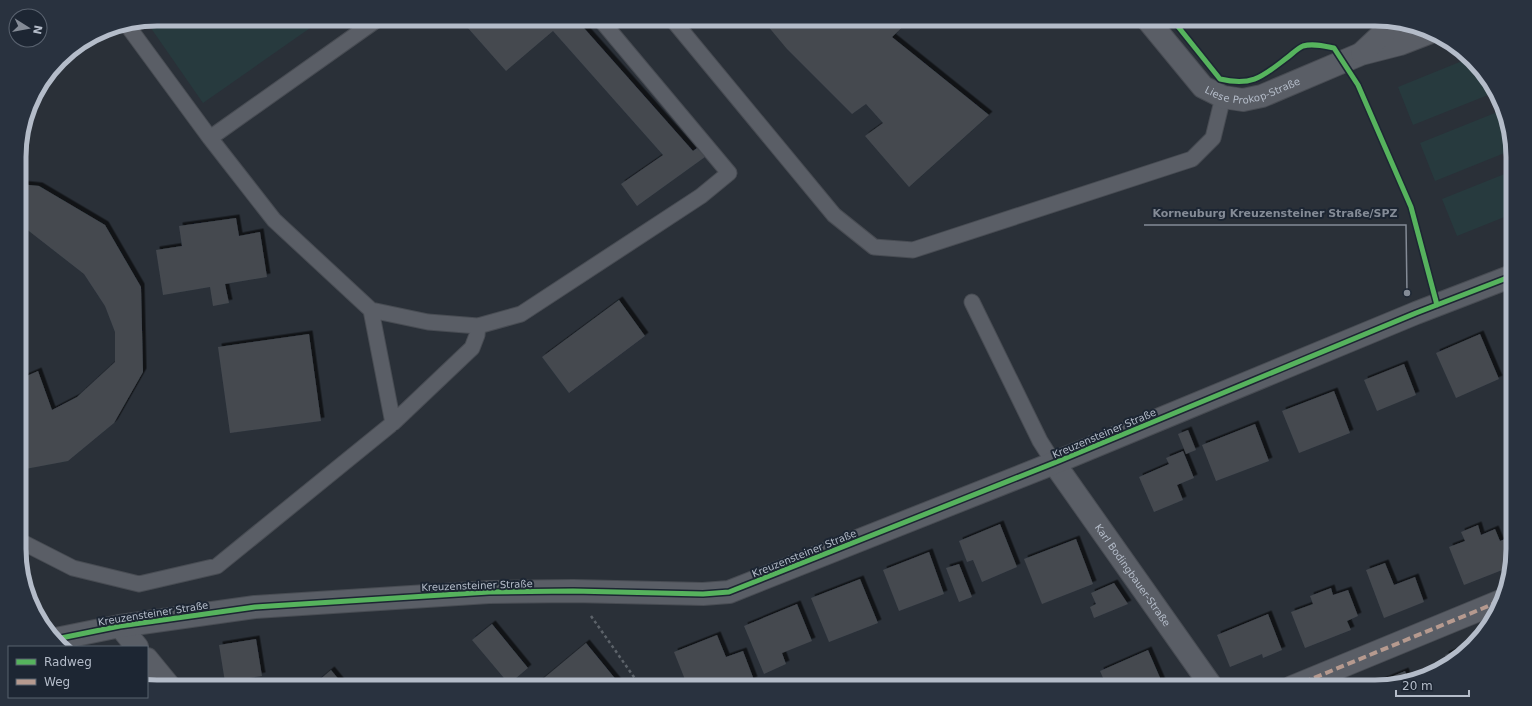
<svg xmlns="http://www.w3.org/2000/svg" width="1532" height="706" viewBox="0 0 1532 706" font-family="'DejaVu Sans',sans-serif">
<defs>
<filter id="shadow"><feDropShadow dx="3.5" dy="-3.5" stdDeviation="0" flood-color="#0009"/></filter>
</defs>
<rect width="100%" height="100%" fill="#2a3038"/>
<!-- green -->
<path fill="#273a3e" d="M157 19H323L203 103 146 21Z
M1467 59 1485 73 1493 93 1413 125 1398 87Z
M1500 111 1512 139V150L1435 181 1420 143Z
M1512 171V214L1457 236 1442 199Z"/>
<!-- building -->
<path fill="#444950" filter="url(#shadow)" d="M460 19H576L693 151 697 148 705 157 637 206 621 184 663 155 553 31 506 71Z
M762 19H911L892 37 989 115 909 187 865 136 883 123 866 104 852 114 787 49Z
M19 184 39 186 105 225 141 287 143 372 114 423 68 461 20 470V379L38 371 52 410 77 397 115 362V332L105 306 84 274 25 228 19 226Z
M236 218 239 236 260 232 267 277 225 284 229 303 213 306 210 287 163 295 156 250 182 246 179 226Z
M619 300 645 336 569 393 542 357Z
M309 334 321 421 230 433 218 347Z
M1480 334 1499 379 1456 398 1436 353Z
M1404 364 1416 395 1377 411 1364 380Z
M1334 391 1350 433 1299 453 1282 411Z
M1255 424 1269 461 1216 481 1202 445Z
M1188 430 1196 450 1186 454 1178 434Z
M1183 451 1194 478 1177 485 1183 500 1154 512 1139 477 1169 464 1166 458Z
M1000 524 1017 567 982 582 973 560 967 562 959 541Z
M1478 525 1481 535 1495 529 1500 541 1513 536V549L1510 567 1464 585 1449 547 1465 541 1461 532Z
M1076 539 1093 584 1042 604 1024 559Z
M929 552 944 594 899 611 883 570Z
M1385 563 1394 585 1415 577 1424 602 1384 618 1366 570Z
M959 564 972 597 959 602 946 568Z
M860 579 878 623 829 642 811 598Z
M1114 583 1128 604 1094 618 1090 607 1096 604 1091 593Z
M1331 588 1333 595 1348 590 1358 616 1347 621 1351 630 1305 648 1291 612 1313 604 1310 596Z
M797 604 812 641 782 653 786 664 764 674 744 626Z
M1268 614 1282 650 1263 658 1262 654 1230 667 1217 635Z
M492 624 528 668 509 684 472 640Z
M717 635 726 657 743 651 754 680 737 687H688L674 652Z
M256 639 262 676 225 682 219 645Z
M586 643 622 687H541L538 683Z
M1473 644 1452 664 1449 665 1445 655Z
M1148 650 1164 687H1107L1100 671Z
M331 670 345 687H311L318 681Z
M1405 671 1408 679 1384 687H1367Z"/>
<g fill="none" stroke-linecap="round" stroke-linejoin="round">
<defs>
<path id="service" d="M672 19 834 215 874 247 913 250 1192 159 1213 138 1223 97
M127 25 210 138 274 220 371 310 428 322 478 326 521 314 701 196 729 173 600 19
M210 138 378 19
M972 302 1040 441 1054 463
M371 310 393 423
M20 541 73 568 139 584 217 566 393 423 472 348 477 335 478 326"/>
<g id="minor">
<path id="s1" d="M1147 19 1203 87 1223 97 1243 100 1262 96 1361 54 1400 44 1431 32"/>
<path d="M1362 53 1394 23"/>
<path id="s2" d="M1054 463 1212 687"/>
<path d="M120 626 137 647"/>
<path d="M56 639 120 626 255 607 489 592 573 591 703 594 729 592 1054 463 1416 313 1512 276"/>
<path d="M147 659 170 687"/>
<path d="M1292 687 1503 600"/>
</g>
</defs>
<!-- service casing -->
<use href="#service" stroke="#484c53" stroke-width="17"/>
<!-- minor casing -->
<use href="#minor" stroke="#484c53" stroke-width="24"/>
<!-- path -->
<path stroke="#5d636a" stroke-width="2.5" stroke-dasharray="3 3" stroke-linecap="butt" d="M591 616 641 687"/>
<!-- service -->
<use href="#service" stroke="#5a5e66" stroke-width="15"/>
<!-- minor -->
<use href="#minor" stroke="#5a5e66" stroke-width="22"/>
<!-- quiet -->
<path stroke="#b69a8f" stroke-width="4" stroke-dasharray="8 4" stroke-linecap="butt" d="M1292 687 1503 600"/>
<defs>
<path id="cycleway" d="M1172 19 1220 79C1253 87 1263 76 1288 57 1292 54 1298 48 1303 46 1313 43 1324 46 1334 48L1358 85 1411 207 1437 305
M56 639 120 626 255 607 489 592 573 591 703 594 729 592 1054 463 1416 313 1512 276"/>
</defs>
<!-- cycleway casing -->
<use href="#cycleway" stroke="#1d2633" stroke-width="8"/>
<!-- cycleway -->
<use href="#cycleway" stroke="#56b35d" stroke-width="5"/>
</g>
<g text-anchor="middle" stroke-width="4" stroke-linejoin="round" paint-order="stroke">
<!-- street labels -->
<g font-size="10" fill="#b4bcc9" stroke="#1d2633">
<text dy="4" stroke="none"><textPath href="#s1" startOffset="141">Liese Prokop-Straße</textPath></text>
<text transform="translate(1104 433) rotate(-23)" y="4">Kreuzensteiner Straße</text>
<text transform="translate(804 553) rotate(-22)" y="4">Kreuzensteiner Straße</text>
<text dy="4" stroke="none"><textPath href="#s2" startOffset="137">Karl Bodingbauer-Straße</textPath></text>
<text transform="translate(477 585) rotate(-2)" y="4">Kreuzensteiner Straße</text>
<text transform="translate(153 613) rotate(-9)" y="4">Kreuzensteiner Straße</text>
</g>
</g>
<!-- crop -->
<path d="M0 0H1532V706H0ZM157 26H1375A131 131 0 0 1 1506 157V549A131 131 0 0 1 1375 680H157A131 131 0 0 1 26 549V157A131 131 0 0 1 157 26Z" fill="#29323f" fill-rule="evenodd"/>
<path fill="none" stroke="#b4bcc9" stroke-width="5" d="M157 26H1375A131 131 0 0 1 1506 157V549A131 131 0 0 1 1375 680H157A131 131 0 0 1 26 549V157A131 131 0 0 1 157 26Z"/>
<!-- callouts -->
<path fill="none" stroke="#848b96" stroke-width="1.5" d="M1407 293L1406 225H1144"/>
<circle fill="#848b96" stroke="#1d2633" stroke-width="1.5" cx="1407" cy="293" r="4"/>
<g font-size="11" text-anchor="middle" font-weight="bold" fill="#848b96" stroke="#1d2633" stroke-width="4" stroke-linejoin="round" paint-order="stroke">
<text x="1275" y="217">Korneuburg Kreuzensteiner Straße/SPZ</text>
</g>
<!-- legend -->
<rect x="8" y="646" width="140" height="52" fill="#1d2633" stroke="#59626f"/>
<rect x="16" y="659" width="20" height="6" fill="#56b35d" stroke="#59626f"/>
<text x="44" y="666" font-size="12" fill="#b4bcc9">Radweg</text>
<rect x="16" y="679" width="20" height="6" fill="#b69a8f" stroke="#59626f"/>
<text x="44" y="686" font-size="12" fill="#b4bcc9">Weg</text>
<!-- north arrow -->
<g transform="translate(28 28) rotate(101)"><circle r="19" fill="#1d2633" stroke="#59626f"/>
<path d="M0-3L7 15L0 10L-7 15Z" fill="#848b96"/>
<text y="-6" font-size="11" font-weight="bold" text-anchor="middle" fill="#b4bcc9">N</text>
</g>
<!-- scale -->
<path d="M1396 690v6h73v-6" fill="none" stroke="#b4bcc9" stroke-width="2"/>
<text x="1402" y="690" font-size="12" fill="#b4bcc9" stroke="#1d2633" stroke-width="3" paint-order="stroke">20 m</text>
</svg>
